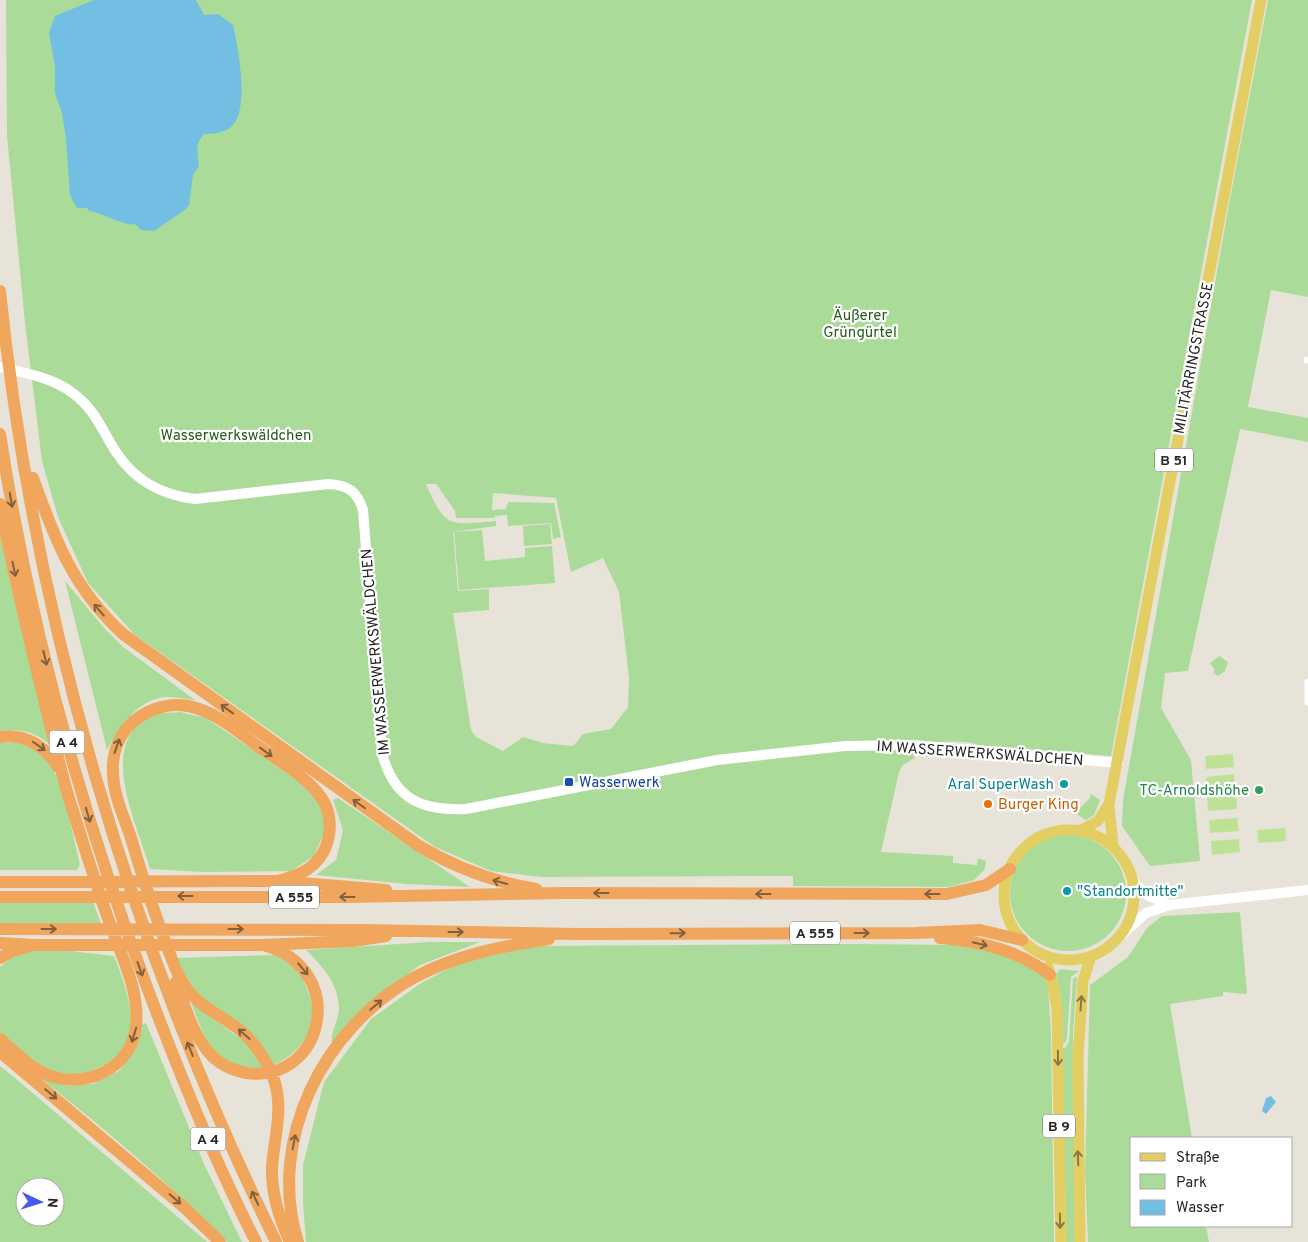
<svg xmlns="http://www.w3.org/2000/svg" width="1308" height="1242" viewBox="0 0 1308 1242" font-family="Overpass,sans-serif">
<rect width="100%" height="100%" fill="#e8e3d9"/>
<!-- green -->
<path fill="#abdb99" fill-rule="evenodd" d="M6 0H1252L1111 756 978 745C960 738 945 744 927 741L912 753 915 758 903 765 899 772 881 852 953 856V863L977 865 978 858 986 861 985 869 974 880 949 887 793 886V876L542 877 491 871 435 847 134 634 88 583 58 517 42 461 25 323 7 136ZM426 484H436L455 511 456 518H495V516L507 515 508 526 551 523 553 539 561 537 554 503 508 502 506 509 492 510 493 493 556 498 571 572 603 558 619 592 629 678 628 707 611 729 583 734 573 746 543 743 523 737 503 751 476 737 471 730 453 613 489 610V589L458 591 453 532 496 526V521C448 525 446 529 426 484Z
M1268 0H1308V297L1271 290 1248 407 1308 418V442L1240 429 1188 671 1165 673 1161 708 1191 760 1200 861 1150 866 1122 826 1123 800 1229 204Z
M550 524 552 544 524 546 523 526Z
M482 530 485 561 525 557V548L552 546 555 583 459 590 454 532Z
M0 535 50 745C36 732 19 728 0 731Z
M65 581 104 628 123 647 195 700C185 699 169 695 159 698 134 704 118 730 107 750Z
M1219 656 1228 662 1225 671 1218 676 1213 673 1215 670 1210 663Z
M180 712 206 718 300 782 315 797 325 817 324 833 314 856 291 871 202 872 150 869C138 826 92 736 157 714 164 712 173 713 180 712Z
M21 742C31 748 42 754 49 763 63 780 74 841 80 864L77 870H0V743Z
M1091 794 1100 800 1094 815 1086 820 1078 815 1077 811 1090 798Z
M338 798 470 887 406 884 316 875 336 860 343 830 333 800Z
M1010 893a58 58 0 1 1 116 0a58 58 0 1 1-116 0Z
M93 902 101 924 0 923V903Z
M1240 912 1247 994 1223 992V996L1170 1004 1192 1138H1132V1226H1206L1209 1242H1088L1085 1171 1090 985 1128 957 1147 928 1162 916Z
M430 942H480L420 965 359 1012 332 1044C330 1032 338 1022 339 1010 339 984 323 967 306 950Z
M850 944 964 945 1021 958 1043 973 1048 986 1051 1034 1054 1242H306L303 1202V1165L324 1082 371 1019 421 983 448 969 474 959 534 946Z
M30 950 70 951 114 956C129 994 148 1044 100 1067 88 1072 77 1078 63 1075 39 1069 19 1049 0 1033V967L12 957Z
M274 955C281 959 292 963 298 969 302 973 304 982 306 987 322 1022 306 1050 272 1066 238 1033 195 1001 176 958Z
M1060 969 1079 971 1071 977 1067 1038 1065 1043 1062 1044 1061 999 1056 974Z
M1077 977 1073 1033 1075 1242H1066L1062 1049 1066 1047 1069 1042 1073 978Z
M191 1002 246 1043 263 1068C213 1069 206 1042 191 1002Z
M146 1023 204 1164 242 1242H227C169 1183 105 1129 40 1078L67 1086 93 1084 119 1071 135 1050 140 1025Z
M0 1066 21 1083 207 1242H0ZM25 1187H55V1217H25Z"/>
<!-- pitch -->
<path fill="#bde295" d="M1233 754 1234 767 1206 769 1205 756Z
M1234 774 1235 787 1207 790 1206 777Z
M1236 796 1237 809 1208 811 1207 798Z
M1237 818 1239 831 1210 833 1209 820Z
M1285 828 1286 841 1258 843 1257 830Z
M1239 839 1240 852 1212 855 1211 841Z"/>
<!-- water -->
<path fill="#73bee3" d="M94 0H196L204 15 218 14 233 25C238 47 251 112 230 128 223 133 212 134 204 134 195 144 197 153 199 166L193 175 189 205 186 209 154 231 141 230 135 224C125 227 104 213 89 211L87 208H77L70 195 66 138 62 113 55 93V67L49 33 55 16Z
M1271 1096 1276 1102 1266 1114 1262 1111 1266 1098Z"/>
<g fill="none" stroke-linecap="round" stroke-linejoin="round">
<!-- street -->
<path stroke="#fff" stroke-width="7" d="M1307 360H1308
M1308 682V702"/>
<!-- secondary -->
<path stroke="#fff" stroke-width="10" d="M0 367C28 374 58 378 80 399 97 414 104 434 116 452 135 481 161 495 195 499L328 484C348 485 357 491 363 510L382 753C394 799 421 811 466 809L717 760 845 746 912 745 1118 763
M1131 879 1147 895 1169 905
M1118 938 1146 913 1169 905 1308 890"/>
<!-- primary -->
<path stroke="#e3ce63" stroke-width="11" d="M1109 807 1113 845
M1081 830 1098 821 1109 804 1261 0
M1004 895a65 65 0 1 1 130 0a65 65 0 1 1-130 0Z
M1048 967 1053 985 1057 1009 1061 1242
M1080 1242 1078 1057 1083 981 1091 956"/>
<!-- highway -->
<path stroke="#f0a65c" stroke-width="12" d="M0 291C34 620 130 945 276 1242
M0 434C29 623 80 808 147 987 179 1073 214 1160 256 1242
M33 478C55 540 73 588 123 634L419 846C456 868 493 882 536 889
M0 504C12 567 27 630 42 692 51 726 58 761 68 795 81 837 94 879 109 921 120 953 140 990 136 1026 132 1068 85 1090 48 1075 30 1068 15 1052 0 1039
M0 737C25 733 45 746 58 767
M278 881C289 878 299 875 308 869 333 851 337 815 317 792 302 774 279 761 259 747 237 731 215 711 188 706 166 702 141 711 126 729 117 741 112 757 113 772 113 794 124 817 131 838 140 869 150 900 161 930 169 950 174 971 187 989 199 1005 214 1012 230 1023 251 1036 265 1057 274 1080 284 1108 274 1138 272 1167 271 1194 279 1218 290 1242
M0 882 278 881 386 890
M0 897H347L566 893 947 894 986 885 1010 869
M0 929 364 930 578 934 915 933 980 930 1022 940
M940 938C979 941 1019 950 1050 975
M0 943 35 945H263L353 941 386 936
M0 958 12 951 27 947
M176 982C185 1005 192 1034 210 1054 219 1064 231 1070 246 1073 325 1084 350 968 263 945
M0 1052 186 1209 220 1242
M298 1242C266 1140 324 1027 415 977 457 955 502 946 549 939"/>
</g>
<!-- one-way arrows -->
<defs><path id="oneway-shaft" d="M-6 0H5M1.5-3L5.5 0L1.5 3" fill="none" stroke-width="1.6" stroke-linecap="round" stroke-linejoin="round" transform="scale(1.25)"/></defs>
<g stroke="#81603f">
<use href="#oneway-shaft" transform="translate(11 500) rotate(80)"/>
<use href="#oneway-shaft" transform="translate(14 569) rotate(78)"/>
<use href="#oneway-shaft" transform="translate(99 610) rotate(-131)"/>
<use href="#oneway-shaft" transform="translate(45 658) rotate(77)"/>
<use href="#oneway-shaft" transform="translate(227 709) rotate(-144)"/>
<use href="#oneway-shaft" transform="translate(39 746) rotate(35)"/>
<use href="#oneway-shaft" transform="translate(117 746) rotate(-70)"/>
<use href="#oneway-shaft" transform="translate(266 752) rotate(36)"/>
<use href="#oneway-shaft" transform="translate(359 804) rotate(-145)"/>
<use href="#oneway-shaft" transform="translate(88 815) rotate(73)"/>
<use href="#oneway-shaft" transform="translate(500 882) rotate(-165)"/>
<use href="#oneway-shaft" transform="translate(601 893) rotate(-180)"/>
<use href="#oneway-shaft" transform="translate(763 894) rotate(-180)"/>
<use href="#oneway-shaft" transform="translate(932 894) rotate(-180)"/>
<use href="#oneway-shaft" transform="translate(185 896) rotate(-180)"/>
<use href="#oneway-shaft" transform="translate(347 897) rotate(180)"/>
<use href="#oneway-shaft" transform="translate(49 929)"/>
<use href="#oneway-shaft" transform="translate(236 929)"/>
<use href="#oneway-shaft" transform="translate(456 932)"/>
<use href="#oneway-shaft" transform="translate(678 933) rotate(-1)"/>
<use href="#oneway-shaft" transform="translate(862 933)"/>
<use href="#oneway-shaft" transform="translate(980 944) rotate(14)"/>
<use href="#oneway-shaft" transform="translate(140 969) rotate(70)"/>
<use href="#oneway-shaft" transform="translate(303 969) rotate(50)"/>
<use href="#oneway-shaft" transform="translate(376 1005) rotate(-40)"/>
<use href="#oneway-shaft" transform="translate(244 1034) rotate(-139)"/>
<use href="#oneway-shaft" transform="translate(134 1035) rotate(107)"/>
<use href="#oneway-shaft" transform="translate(190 1049) rotate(-112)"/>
<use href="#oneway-shaft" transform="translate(51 1094) rotate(40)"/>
<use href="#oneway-shaft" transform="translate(294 1142) rotate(-79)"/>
<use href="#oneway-shaft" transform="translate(255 1198) rotate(-115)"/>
<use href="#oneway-shaft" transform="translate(175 1199) rotate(41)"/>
</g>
<g stroke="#857a45">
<use href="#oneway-shaft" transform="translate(1081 1003) rotate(-86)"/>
<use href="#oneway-shaft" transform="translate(1058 1058) rotate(89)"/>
<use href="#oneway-shaft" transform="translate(1078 1158) rotate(-92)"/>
<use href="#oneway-shaft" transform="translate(1060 1221) rotate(89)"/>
</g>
<!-- markers -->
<rect fill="#1a4fb4" stroke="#fff" stroke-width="2" x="564" y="777" width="10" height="10" rx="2.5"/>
<g fill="#0f9aa8" stroke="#fff" stroke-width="2">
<circle cx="1064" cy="784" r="5"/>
<circle cx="1067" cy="891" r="5"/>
</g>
<circle fill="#2e9e5b" stroke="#fff" stroke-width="2" cx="1259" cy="790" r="5"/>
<circle fill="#e8710a" stroke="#fff" stroke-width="2" cx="988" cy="804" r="5"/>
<g text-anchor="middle" stroke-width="4.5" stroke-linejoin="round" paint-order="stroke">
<!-- shield labels -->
<g fill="#fff" stroke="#686868" stroke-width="1">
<rect x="1155" y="448.5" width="38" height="23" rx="4"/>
<rect x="49.5" y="730.5" width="35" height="23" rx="4"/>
<rect x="269" y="885.5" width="50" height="23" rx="4"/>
<rect x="790" y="921.5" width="50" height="23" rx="4"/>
<rect x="1043" y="1114.5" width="32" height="23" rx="4"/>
<rect x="190.5" y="1127.5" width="35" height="23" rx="4"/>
</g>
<g font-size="14" font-weight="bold" fill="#272727">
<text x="1174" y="465">B 51</text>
<text x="67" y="747">A 4</text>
<text x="294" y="902">A 555</text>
<text x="815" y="938">A 555</text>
<text x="1059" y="1131">B 9</text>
<text x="208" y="1144">A 4</text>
</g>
<!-- park labels -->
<g font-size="15" fill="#275c1e" stroke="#fff">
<text x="860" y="320">Äußerer<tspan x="860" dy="17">Grüngürtel</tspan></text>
<text x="236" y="440">Wasserwerkswäldchen</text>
</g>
<!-- street labels -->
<g font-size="15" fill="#272727" stroke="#fff">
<text transform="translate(1193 358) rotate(-79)" y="5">MILITÄRRINGSTRASSE</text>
<text transform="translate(375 652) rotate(-95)" y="5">IM WASSERWERKSWÄLDCHEN</text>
<text transform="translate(980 753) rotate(4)" y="5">IM WASSERWERKSWÄLDCHEN</text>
</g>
<!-- transit labels -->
<g font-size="15" fill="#164399" stroke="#fff" text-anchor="start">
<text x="579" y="787">Wasserwerk</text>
</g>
<!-- culture labels -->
<g font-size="15" fill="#0d838f" stroke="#fff" text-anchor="end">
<text x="1054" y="789">Aral SuperWash</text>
<text x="1077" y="896" text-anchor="start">"Standortmitte"</text>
</g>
<!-- leisure labels -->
<g font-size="15" fill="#27864d" stroke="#fff" text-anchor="end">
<text x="1249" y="795">TC-Arnoldshöhe</text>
</g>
<!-- food labels -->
<g font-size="15" fill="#c56008" stroke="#fff" text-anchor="start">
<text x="998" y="809">Burger King</text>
</g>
</g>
<!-- legend -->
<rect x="1130" y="1137" width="162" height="90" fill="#ffffff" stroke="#a9a9a9"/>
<rect x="1140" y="1153" width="25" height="8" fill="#e3ce63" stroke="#a9a9a9"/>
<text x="1176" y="1162" font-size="15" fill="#272727">Straße</text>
<rect x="1140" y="1174" width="25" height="15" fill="#abdb99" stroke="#a9a9a9"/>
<text x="1176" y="1187" font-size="15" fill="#272727">Park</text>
<rect x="1140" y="1200" width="25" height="15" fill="#73bee3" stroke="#a9a9a9"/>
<text x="1176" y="1212" font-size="15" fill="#272727">Wasser</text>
<!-- north arrow -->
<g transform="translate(40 1202) rotate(94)"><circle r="24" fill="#ffffff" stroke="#a9a9a9"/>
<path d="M0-4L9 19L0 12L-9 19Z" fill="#4559ea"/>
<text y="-8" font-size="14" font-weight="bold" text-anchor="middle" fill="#272727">N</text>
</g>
</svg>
